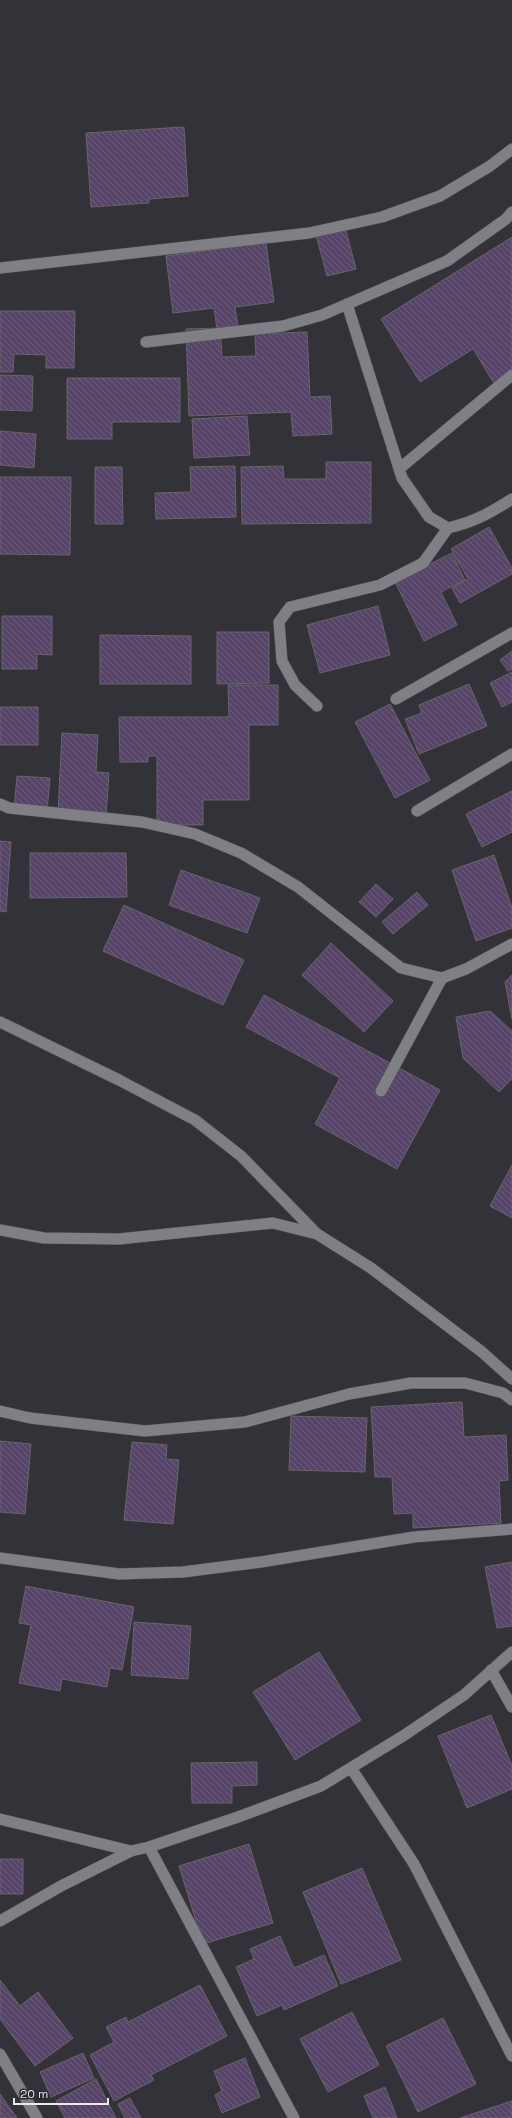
<svg xmlns="http://www.w3.org/2000/svg" width="512" height="2118" viewBox="0 0 512 2118" font-family="'Space Grotesk',sans-serif">
<defs>
<pattern id="building-back-hatch" width="6" height="6" patternUnits="userSpaceOnUse"><rect width="6" height="6" fill="#574468"/><path d="M-1 5l2 2M0 0l6 6M5-1l2 2" fill="none" stroke="#6f5f7e"/></pattern>
</defs>
<rect width="100%" height="100%" fill="#333238"/>
<!-- building -->
<path fill="url(#building-back-hatch)" stroke="#68656b" d="M184 127 188 196 149 199V203L91 207 86 133Z
M345 227 356 269 327 276 316 235Z
M512 237V378L497 388 473 349 420 382 381 319Z
M266 243 274 302 235 307 238 327 217 329 214 308 173 313 166 256Z
M0 311H75L74 368H46V355L14 354 13 372H0Z
M220 328 222 357 256 356 255 334 307 332 310 397 330 396 332 434 293 436 291 412 189 416 186 329Z
M0 375 33 376 32 411 0 410Z
M67 378H180V422H112V439H67Z
M247 416 250 455 194 458 192 419Z
M0 431 36 434 34 468 0 465Z
M326 462H371V523L242 524 241 467 283 466 284 479H326Z
M235 466 236 517 156 519 155 493 191 492 190 467Z
M95 467H122L123 524H95Z
M0 477H71L70 555 0 554Z
M489 527 512 568V574L460 603 452 588 468 579 451 549Z
M452 553 465 580 441 592 457 625 424 641 395 582Z
M378 606 390 655 320 673 307 625Z
M2 616H52V655L37 654V669H2Z
M217 632H269V683L217 684Z
M100 635 191 636V684H100Z
M512 651V669L508 671 500 660Z
M512 672V702L502 707 490 683Z
M469 684 487 726 419 754 405 719 422 713 419 705Z
M228 685H278V725H249V800H203V825H157V756H148V762H120L119 717H229Z
M390 704 430 780 395 798 355 722Z
M0 707H38V745H0Z
M62 733 98 735 96 772 109 773 106 816 58 814Z
M17 776 50 778 47 812 14 810Z
M512 791V832L482 847 466 814Z
M0 841 11 842 6 912 0 911Z
M30 853H126L127 897 30 898Z
M494 855 512 908V928L476 941 452 870Z
M181 870 260 898 247 933 169 905Z
M376 884 393 899 376 917 359 902Z
M417 892 428 905 393 934 382 922Z
M124 905 244 960 223 1005 103 951Z
M331 943 393 1001 364 1032 302 975Z
M512 975V1019L505 982Z
M264 995 440 1090 397 1169 315 1124 340 1078 246 1027Z
M490 1011 512 1031V1079L499 1092 463 1058 456 1017Z
M512 1165V1218L490 1206Z
M462 1402 464 1437 506 1435 508 1480 499 1481 501 1523 413 1528V1513L394 1514 392 1477H375L371 1407Z
M291 1416 367 1418 365 1472 289 1470Z
M0 1441 31 1444 25 1514 0 1512Z
M132 1442 167 1445 166 1459 179 1460 173 1524 124 1520Z
M512 1562V1626L497 1628 485 1567Z
M26 1586 134 1607 122 1670 110 1668 107 1687 62 1679 60 1691 19 1683 31 1625 19 1623Z
M134 1622 191 1626 188 1679 131 1675Z
M319 1652 361 1720 295 1760 253 1692Z
M491 1715 512 1766V1789L467 1808 438 1736Z
M257 1762V1785L232 1786V1803H192L191 1763Z
M249 1844 273 1923 203 1944 179 1866Z
M0 1859H23V1894H0Z
M362 1868 401 1960 341 1984 303 1892Z
M280 1936 294 1968 324 1955 338 1986 284 2010 282 2005 257 2016 236 1967 254 1959 250 1949Z
M0 1980 20 2006 38 1992 73 2038 35 2066 0 2019Z
M200 1985 227 2036 151 2075 154 2080 114 2101 90 2055 114 2042 106 2027 126 2017 128 2022Z
M352 2012 379 2065 328 2092 300 2039Z
M443 2018 476 2084 418 2112 386 2046Z
M83 2053 94 2078 51 2097 40 2072Z
M245 2058 260 2097 222 2113 215 2095 222 2091 214 2071Z
M96 2079 116 2118H65L56 2101Z
M385 2087 397 2118H373L364 2096Z
M0 2094 17 2118H0Z
M130 2098 141 2118H125L118 2104Z
M512 2101V2118H460Z"/>
<g fill="none" stroke-linecap="round" stroke-linejoin="round">
<defs>
<path id="minor" d="M347 304 402 478 429 517 448 528C474 522 490 513 512 499
M146 342 283 326 322 315 447 261 506 219 512 212
M399 469 512 375
M396 699 512 633
M317 706 295 685 282 661 279 622 290 607 380 585 423 563 448 528
M0 804 9 808 142 822 195 834 241 853 298 887 401 968 442 978 466 969 512 944
M417 811 512 754
M0 1022 119 1080 195 1120 241 1156 317 1234
M381 1091 442 978
M0 1230 44 1238 119 1239 273 1223 317 1234 371 1268 482 1352 512 1379
M0 1411 30 1418 145 1431 245 1422 349 1394 411 1383H465L503 1393 512 1400
M0 1558 119 1574 183 1572 261 1562 414 1537 512 1529
M491 1670 512 1707
M351 1768 414 1864 512 2056
M0 1819 131 1851
M149 1847 294 2118
M0 1921 61 1886 131 1851 149 1847 238 1817 321 1786 403 1736 464 1695 512 1652
M0 2054 37 2118"/>
<path id="tertiary" d="M0 268 309 233 382 217 440 196 490 166 512 149"/>
</defs>
<!-- minor casing -->
<use href="#minor" stroke="#515055" stroke-width="12"/>
<!-- tertiary casing -->
<use href="#tertiary" stroke="#515055" stroke-width="12"/>
<!-- minor -->
<use href="#minor" stroke="#807f86" stroke-width="11"/>
<!-- tertiary -->
<use href="#tertiary" stroke="#807f86" stroke-width="11"/>
</g>
<!-- scale -->
<path d="M14 2098v6h94v-6" fill="none" stroke="#eaeaee" stroke-width="2"/>
<text x="20" y="2098" font-size="12" fill="#eaeaee" stroke="#29282e" stroke-width="3" paint-order="stroke">20 m</text>
</svg>
